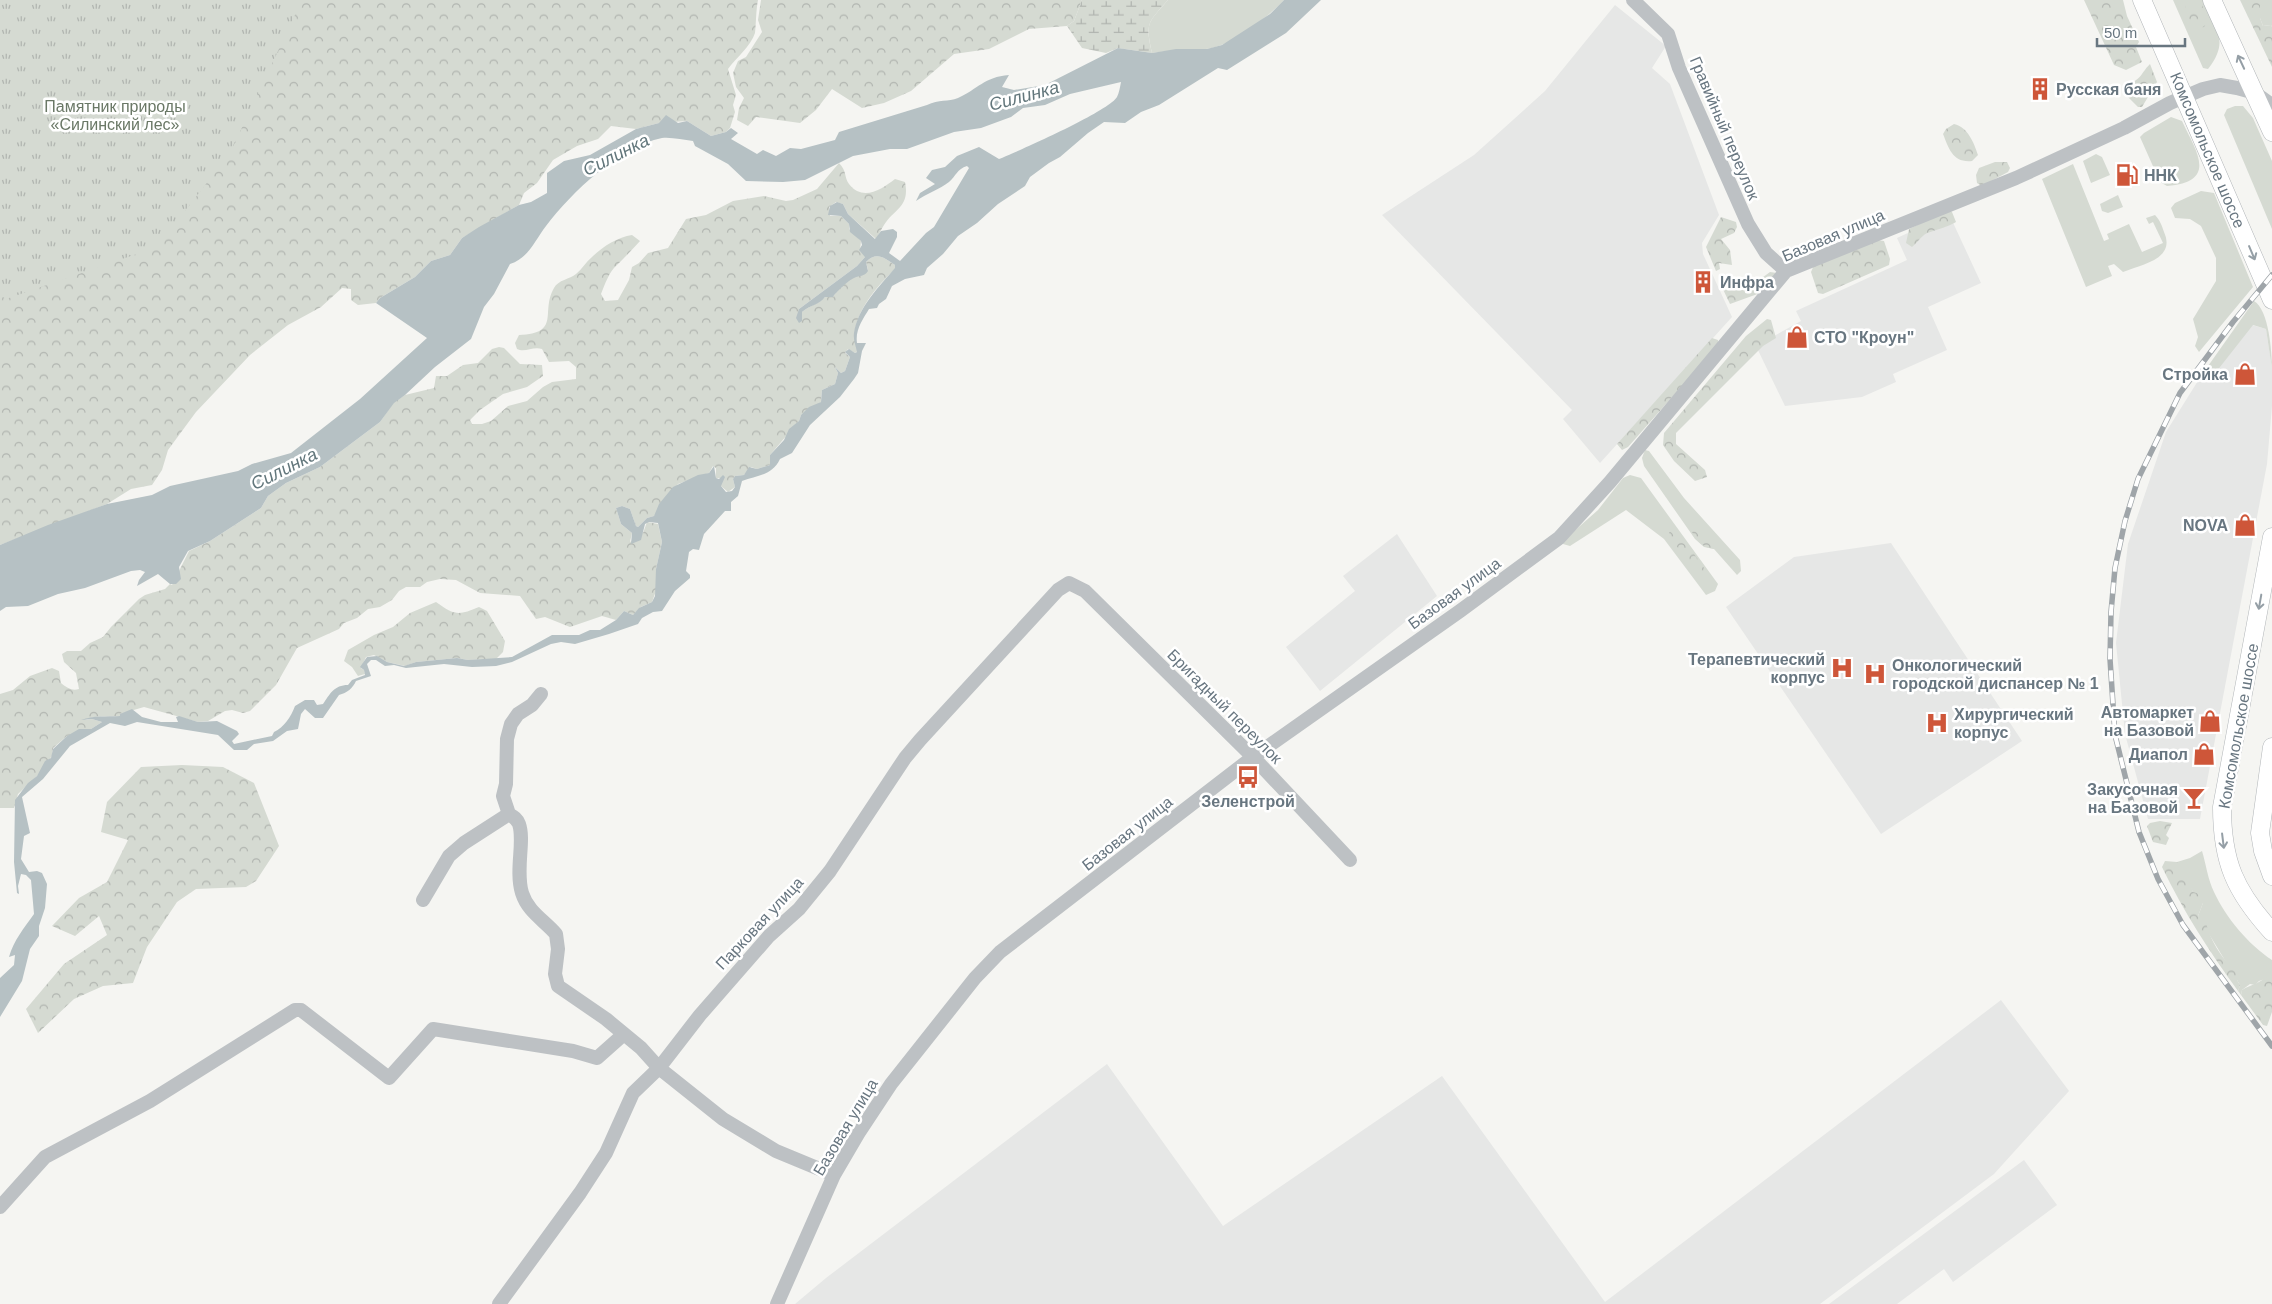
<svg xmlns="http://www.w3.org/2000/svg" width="2272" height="1304" viewBox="0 0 2272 1304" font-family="Helvetica,sans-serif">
<defs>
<pattern id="forest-crowns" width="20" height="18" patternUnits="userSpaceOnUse" patternTransform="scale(1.25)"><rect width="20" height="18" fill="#d5dad2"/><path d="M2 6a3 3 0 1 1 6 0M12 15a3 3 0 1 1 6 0" fill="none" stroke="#b1b5b0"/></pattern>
<pattern id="wetland-marsh" width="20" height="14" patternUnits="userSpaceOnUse" patternTransform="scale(1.25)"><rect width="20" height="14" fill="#d5dad2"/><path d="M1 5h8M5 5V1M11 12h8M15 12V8" fill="none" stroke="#b1b5b0"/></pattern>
<pattern id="park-tufts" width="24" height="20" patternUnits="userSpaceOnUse" patternTransform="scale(1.25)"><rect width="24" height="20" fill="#d5dad2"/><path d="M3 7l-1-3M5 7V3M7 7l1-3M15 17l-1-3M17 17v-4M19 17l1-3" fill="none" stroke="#b1b5b0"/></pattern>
</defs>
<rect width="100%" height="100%" fill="#f5f5f2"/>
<!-- built -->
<path fill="#e6e7e6" d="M1615 5 1666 46 1652 68 1670 84 1719 215 1702 243 1703 254 1732 317 1600 463 1563 419 1572 410 1382 215 1474 155 1545 91Z
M1949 214 1981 283 1928 307 1947 350 1893 374 1896 382 1862 397 1785 406 1756 346 1801 321 1796 311 1907 260 1897 238Z
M2252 325 2266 329 2272 369V406L2267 464 2200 819H2148L2125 734 2116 643 2128 544 2166 432 2201 376 2209 380Z
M1397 534 1437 596 1320 691 1286 647 1355 591 1343 576Z
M1891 543 2022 741 1881 834 1726 607 1794 557Z
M2001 1000 2069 1091 1994 1174 1820 1304H795L826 1278 1107 1064 1223 1226 1442 1076 1605 1302Z
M2024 1160 2057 1205 1953 1282 1944 1269 1897 1304H1829Z"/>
<!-- grass -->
<path fill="#d5dad2" d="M1168 0H1284C1267 18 1231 47 1206 49 1188 51 1171 50 1152 53 1145 22 1148 23 1168 0Z
M2173 0H2203C2216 29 2230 41 2208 69L2203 68Z
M2260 0H2272V27L2271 25 2263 26 2260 18Z
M2235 106H2243L2253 118 2272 161V229L2224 115 2227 109Z
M2171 117 2182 121C2196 151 2219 182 2167 186L2160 182 2140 137 2144 133Z
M2096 154 2102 157 2110 175 2091 183 2083 161Z
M2073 164 2104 241 2109 239 2107 234 2129 224 2142 252 2163 243 2153 222 2149 224 2146 218 2155 215C2160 220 2162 226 2164 232 2176 259 2143 264 2123 272L2114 264 2108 266 2112 276 2086 287 2042 179Z
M2201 191 2214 193 2253 287 2199 352 2195 346 2198 337 2193 319 2216 281V258L2201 226 2190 219 2175 218 2171 208 2175 203Z
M2118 195 2123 207 2108 213 2102 211 2100 204Z
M2254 301C2269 310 2272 352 2272 369L2266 329 2253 325 2209 381 2201 376Z
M1645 450 1649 451 1684 498 1740 560 1741 571 1737 575 1714 549 1704 547 1695 539 1644 466 1642 458Z
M1630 475 1641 478 1718 584 1715 591 1706 595 1664 539 1626 510 1570 546 1563 544 1564 540 1598 510 1623 478Z
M2202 851C2206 864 2208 880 2214 892 2226 918 2248 944 2272 960V977L2259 981 2255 985 2250 984 2242 990 2241 995 2238 991 2240 985 2198 916 2203 903 2193 892 2177 862 2190 858Z"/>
<!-- forest -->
<path fill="url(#forest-crowns)" d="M0 0H758C756 9 756 26 755 33 751 46 736 58 728 69L736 95 733 105 735 112 730 128 726 132 711 136 687 121 659 123 636 129 611 126 598 139 577 146 553 160 537 183 524 193 519 205 462 238 450 255 431 261 415 277 380 298 376 303 358 305 351 300V289L342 288 321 307 288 325 250 355 196 412 168 450 162 470 152 485 131 489 107 504 0 545Z
M761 0H1082L1074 21 1067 26 1029 29 989 49 954 54 911 91 884 103 862 108 832 89 816 110 800 123 756 117 748 126 737 120 739 108 744 98 736 87 733 73 738 61 746 57 762 32 758 20Z
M2084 0H2123L2127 16 2139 42 2136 47 2142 62 2126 70 2114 65Z
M2187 0H2200L2208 21 2204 27 2199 28C2189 23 2183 11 2187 0Z
M2240 0H2260V18L2263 26 2271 25 2272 27V67Z
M2150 64 2157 82 2142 107H2138L2128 97C2128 80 2134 85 2142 74 2145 70 2146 68 2150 64Z
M1954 124C1968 127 1974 143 1978 155L1972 161C1953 163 1949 149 1943 134L1946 129Z
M1995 162H2007L2010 168 2008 172 1982 186 1977 183 1976 175 1979 168Z
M839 163C847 171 844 177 849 184 863 202 882 189 895 179L905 182C910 207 895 208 884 225 881 230 879 234 876 239L848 214 843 204 836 202 829 207 830 216H841L849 224V229L861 241 860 251 865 254V257L857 266 799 309 802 320V312C810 305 819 304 825 297H833C836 291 848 280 854 277 861 274 863 276 868 270L866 262C877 251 884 258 895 265V269C875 288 845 322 858 351L855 353 848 349 845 353 850 357 845 371 841 373 835 367 838 373 835 384 822 390 821 402 801 415 799 421 770 455V465L757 469 751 467 744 475 735 476 733 479 735 487 728 492 721 486 720 478H716V468L713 466 709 473 678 484 654 516 647 518 638 527 636 526 630 509 622 506 616 508 621 524 632 533 630 542 643 533 647 522 658 524 662 542 656 569V591L652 602 641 607 633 615 624 611 616 620 602 616 570 627 545 617 536 619 520 596 480 593 456 580 440 579 427 582 420 587H406L399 591 392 600 380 607 368 609 357 618 344 623 339 629 297 648 276 685 250 711 243 713 232 710 225 711 208 721 198 722 144 707 120 714V716C107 717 96 715 84 720L92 719 102 722 91 729 67 736 53 748 52 756 37 776 18 794 14 808H0V694L13 690 30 676 52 668 59 671 61 683C67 688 72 691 79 689L76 673 64 662 62 654 67 651H81L90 643 103 637 111 627 139 599 145 595 165 589 170 584 172 585 189 551 210 541 261 508 268 496 286 483 320 467 380 422 394 402 405 395 434 388 436 376H447L463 365 478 363 492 349 499 347 504 348 520 364 542 365 543 376 527 387 503 394 480 410 470 420 472 424H482L491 421 508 406 527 401 543 387 552 382 576 379V367L569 361 549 362 542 349C533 346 525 353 517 349L515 343 519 335C562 333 540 312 554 288 558 280 570 279 576 274 582 269 586 262 592 257 602 247 618 237 632 235L640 241C632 250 625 257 617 265 609 272 605 284 601 294L605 301 618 300 629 280 632 267 639 263 648 253 668 248 686 219 706 215 733 201 764 196 786 201 793 200 817 189Z
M1949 210 1952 212 1956 222C1947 228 1929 231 1924 235 1919 239 1917 243 1912 247L1906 243 1909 229Z
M1721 217 1736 222 1737 227 1734 233 1721 239 1730 250 1732 265 1719 263 1720 269 1716 271 1706 247Z
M1877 240 1884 241 1890 259 1889 265 1823 294 1818 293 1811 272 1814 265Z
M1770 272 1777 273 1763 292 1730 304 1720 283 1724 280 1731 287C1748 288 1757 282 1770 272Z
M1767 319 1771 320 1776 338 1763 346 1676 433V444L1705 470 1707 477 1695 481 1674 461 1663 445 1664 433 1746 336Z
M1712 338 1718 340V345L1628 447 1622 450 1617 444Z
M1693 527H1697L1714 543V549C1702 547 1697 542 1691 530Z
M1672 528 1677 530 1714 582 1715 587 1710 589 1671 539 1669 533Z
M436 602C454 615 458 616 479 607L487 611 505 641 503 652 496 659 468 660 457 658 416 662 405 666 387 662 374 655 366 657 361 668 364 670 365 674 358 676 352 667 344 661 348 650 374 635 393 627 410 613Z
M182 765 223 767 254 783 279 846 256 881 246 887 196 889 177 902 147 947 133 983 103 986 74 999 38 1033 26 1009 64 964 107 935 99 916 75 936 52 926 79 898 107 882 128 840 101 832 107 802 141 767Z
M2160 821 2172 823 2166 835 2169 838 2166 845 2153 842 2147 826 2150 823Z
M2165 861 2177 862 2185 871 2193 892 2203 895V903L2198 916 2205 920C2209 934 2214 945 2222 956 2227 963 2234 966 2239 973L2237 980 2240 985 2238 991C2209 951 2183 911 2162 867Z
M2267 975 2272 977V1012L2267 1026 2263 1025 2241 995 2242 990C2251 984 2261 984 2267 975Z"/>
<!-- wetland -->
<path fill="url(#wetland-marsh)" d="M1082 0H1168C1148 23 1145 22 1152 53L1118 48 1106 53 1082 48 1067 26 1074 21Z"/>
<!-- park -->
<path fill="url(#park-tufts)" d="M0 0H302L230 153 157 247 6 299 0 295Z"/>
<!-- water -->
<path fill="#b6c1c4" d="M1284 0H1321L1286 33 1227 70 1218 68 1159 105 1141 112 1125 123 1104 122 1088 133 1060 157 1049 163 1030 177 1025 186 998 204 977 223 958 236 943 254 927 268 924 275 905 279 892 286 886 299 879 304 877 308 869 309C863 319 855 330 857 343H866L862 351 858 373 854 379 840 397 810 425 792 453 780 459C772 476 757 475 742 481L738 496 731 502V511H725L704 534 699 550 693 549 689 552 686 571 690 575V578L675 591 662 611 653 612 642 618 638 624 609 634 575 644 561 642 551 644 512 662 496 666 472 667 444 664 406 668 394 665 385 666 376 660H371L367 664 371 676 356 681C353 688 347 693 339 695L323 718H315L305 709 301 714 298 729 287 731 273 741 254 744 247 750H234L218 735 137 722 125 726 110 723 70 746 43 779 22 797 30 833 24 836 21 859 29 872 37 871 42 873 47 884 45 908 39 926V936L30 949 22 981 0 1017V978L14 965 15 955 9 957C14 940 24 928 34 914L31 880 26 875 21 874 18 886 19 894 17 893 14 862 15 800 28 783 37 776 45 761 51 758 53 749 67 736 79 729H91L102 722 92 719 81 720C94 715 106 717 120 716V714L132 709 142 717 161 722H178L176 717 179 716 198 722 217 721 237 731 239 734 232 741 234 744 272 736 274 732C284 727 291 717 295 706L305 700H314L317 705 323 704C330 694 334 685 348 685L352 680 365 675 364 670 360 667 367 657 377 656 387 662 404 666 416 662 457 658 468 660 512 657 552 635H579L590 630H600L616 620 624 611 633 615 639 608 652 602 655 596 656 569 662 542 658 523 649 522 645 524 641 540 631 544 632 533 621 524 616 508 622 506 630 509 636 526 638 527 647 518 654 516 659 504 673 487 698 475 709 473 714 466 716 478 719 479 723 475 725 477 721 486 726 492 732 491 735 487 733 479 735 476 744 475 749 467 757 469 770 465V455L784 440 789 429 799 421 801 415 809 407 821 402 822 390 835 384 838 373 835 367 841 373 845 371 850 357 845 352 849 349 855 353 857 352C856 346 853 340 854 333 858 307 879 287 895 268V265C884 258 877 251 866 262L868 271C864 277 860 275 854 278 849 280 836 292 833 297H825C819 305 810 305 802 312V321L799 323 796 318 799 309 857 266 865 257 859 250 862 245 861 241 850 232 849 224 841 216 828 215 830 206 837 202 843 204 848 214 875 239 881 231 893 229 897 232V237L889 253 900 261 926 233 934 227 969 168 967 166C957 169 956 176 949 182 940 189 926 194 916 201L920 193 935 184 926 178 932 170 945 167 957 156 979 147 999 159C1019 151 1109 111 1117 97 1119 93 1120 87 1121 82L1070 94 1045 105 1023 108 1011 117 981 128 954 132 907 149H890L853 156 805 180 783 182 746 181 728 164 695 146 693 141C683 140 672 137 662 138 619 147 572 192 546 226 535 240 529 258 510 264L494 294 484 307 471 339 435 367 405 395 394 403 380 422 320 467 286 483 268 496 261 508 210 541 188 551 179 567 181 579 176 584H170L158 574 137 586 139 580 145 572 140 570 131 571 85 588 58 594 28 606 6 607 0 611V545L48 525 107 504 152 495 170 486 238 471 252 464 291 453 360 399 427 338 376 303 380 298 415 277 431 261 450 255 462 238 479 227 519 205 531 202 547 193V173L564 161 590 155 636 129 659 123 666 115 678 123 687 121 711 136 726 132 731 128 738 133 731 139 757 154 763 150 776 156 790 148 801 149 835 140 839 132 927 105C939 99 948 102 958 98 978 89 984 77 1009 75L1002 87 1014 90 1045 85 1118 48 1152 53 1176 49H1207L1222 45 1270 14Z"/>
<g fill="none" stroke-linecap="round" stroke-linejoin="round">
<defs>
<path id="major" d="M2142 0 2272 300
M2212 0 2272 132
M2272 537 2222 807C2222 862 2235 891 2272 932
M2272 747 2260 833 2263 851 2272 876"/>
</defs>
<!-- major casing -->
<use href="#major" stroke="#b1b5b8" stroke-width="19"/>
<!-- minor -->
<path stroke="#bdc1c4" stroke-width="14" d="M1633 0 1668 34 1679 68 1748 224 1766 253 1786 271
M509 814C514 817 517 819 519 824 525 841 515 870 522 893 528 912 544 920 556 934L558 949 555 974 558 986 606 1019 641 1048 659 1068 723 1119 776 1151 834 1175
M423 900 449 856 464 843 509 814 503 796 506 784 507 739 511 724 518 714 532 705 541 694
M0 1207 45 1157 150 1101 295 1010H301L389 1078 433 1029 573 1051 597 1058 624 1034
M499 1304 580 1193 606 1153 633 1093 659 1068 700 1015 769 936 799 909 830 871 905 758 920 740 1058 590 1069 583 1085 591 1253 757 1350 860
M777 1304 834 1175 858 1134 891 1084 975 978 1000 952 1253 757 1460 611 1559 538 1610 482 1786 271 2016 178 2124 128 2170 103 2203 89 2220 85 2237 88 2255 93 2272 105"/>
<!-- major -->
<use href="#major" stroke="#fff" stroke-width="18"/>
<defs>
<path id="rail" d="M2272 275 2233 322 2180 393 2138 479 2125 521 2115 568 2111 612 2110 659 2115 735 2139 832 2158 879 2183 925 2272 1046"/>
</defs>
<!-- rail casing -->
<use href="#rail" stroke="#9fa5a9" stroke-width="5.5"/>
<!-- rail -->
<use href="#rail" stroke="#fff" stroke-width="4" stroke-dasharray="11" stroke-linecap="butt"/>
</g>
<!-- one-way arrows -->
<defs><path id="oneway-shaft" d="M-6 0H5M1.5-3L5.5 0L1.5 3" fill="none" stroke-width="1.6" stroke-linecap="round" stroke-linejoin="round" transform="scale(1.25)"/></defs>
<g stroke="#959fa6">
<use href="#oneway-shaft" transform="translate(2241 62) rotate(-115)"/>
<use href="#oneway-shaft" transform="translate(2252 253) rotate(67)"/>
<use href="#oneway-shaft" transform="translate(2260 602) rotate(100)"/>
<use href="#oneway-shaft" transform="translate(2223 841) rotate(83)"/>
</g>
<!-- icons -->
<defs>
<symbol id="building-bare" viewBox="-9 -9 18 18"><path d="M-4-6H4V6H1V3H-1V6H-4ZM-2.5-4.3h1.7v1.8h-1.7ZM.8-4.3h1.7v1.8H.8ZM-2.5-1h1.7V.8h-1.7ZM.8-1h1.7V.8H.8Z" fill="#ce5639" stroke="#fff" stroke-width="2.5" paint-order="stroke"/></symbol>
<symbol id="fuel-bare" viewBox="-9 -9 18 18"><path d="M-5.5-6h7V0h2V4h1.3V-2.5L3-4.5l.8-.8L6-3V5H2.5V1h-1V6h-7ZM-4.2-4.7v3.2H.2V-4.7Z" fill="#ce5639" stroke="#fff" stroke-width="2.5" paint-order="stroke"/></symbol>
<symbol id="shop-bare" viewBox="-9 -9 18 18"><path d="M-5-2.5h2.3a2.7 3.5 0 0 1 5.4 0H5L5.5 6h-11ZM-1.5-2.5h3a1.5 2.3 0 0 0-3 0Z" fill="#ce5639" stroke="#fff" stroke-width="2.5" paint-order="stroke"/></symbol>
<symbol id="hospital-bare" viewBox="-9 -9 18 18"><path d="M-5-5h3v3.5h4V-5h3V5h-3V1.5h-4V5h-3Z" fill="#ce5639" stroke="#fff" stroke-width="2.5" paint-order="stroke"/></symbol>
<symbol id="bus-bare" viewBox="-9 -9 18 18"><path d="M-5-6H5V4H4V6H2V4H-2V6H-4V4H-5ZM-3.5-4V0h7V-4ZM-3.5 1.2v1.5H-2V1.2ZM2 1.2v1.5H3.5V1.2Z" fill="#ce5639" stroke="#fff" stroke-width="2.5" paint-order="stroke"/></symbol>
<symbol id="bar-bare" viewBox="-9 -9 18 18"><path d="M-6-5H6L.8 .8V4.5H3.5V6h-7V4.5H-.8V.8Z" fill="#ce5639" stroke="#fff" stroke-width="2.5" paint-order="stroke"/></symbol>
</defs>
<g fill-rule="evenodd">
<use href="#building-bare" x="2024" y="73" width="32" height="32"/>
<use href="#fuel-bare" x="2111" y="159" width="32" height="32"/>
<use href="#building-bare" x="1687" y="266" width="32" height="32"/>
<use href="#shop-bare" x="1781" y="321" width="32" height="32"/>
<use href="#shop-bare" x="2229" y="358" width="32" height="32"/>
<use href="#shop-bare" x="2229" y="509" width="32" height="32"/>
<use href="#hospital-bare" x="1826" y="652" width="32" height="32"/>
<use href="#hospital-bare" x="1859" y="658" width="32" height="32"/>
<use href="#shop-bare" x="2194" y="705" width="32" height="32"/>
<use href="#hospital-bare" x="1921" y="707" width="32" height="32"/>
<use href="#shop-bare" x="2188" y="738" width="32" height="32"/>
<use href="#bus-bare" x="1232" y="761" width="32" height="32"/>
<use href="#bar-bare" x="2178" y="782" width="32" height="32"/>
</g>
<g text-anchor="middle" stroke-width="5" stroke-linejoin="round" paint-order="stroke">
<!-- poi labels -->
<g font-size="16" font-weight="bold" fill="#687680" stroke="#fff" text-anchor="start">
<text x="2056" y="95">Русская баня</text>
<text x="2144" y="181">ННК</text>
<text x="1720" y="288">Инфра</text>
<text x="1814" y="343">СТО "Кроун"</text>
<text x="2228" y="380" text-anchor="end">Стройка</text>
<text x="2228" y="531" text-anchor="end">NOVA</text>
<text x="1825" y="665" text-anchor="end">Терапевтический<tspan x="1825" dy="18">корпус</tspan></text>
<text x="1892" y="671">Онкологический<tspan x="1892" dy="18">городской диспансер № 1</tspan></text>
<text x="2194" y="718" text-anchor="end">Автомаркет<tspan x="2194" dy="18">на Базовой</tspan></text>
<text x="1954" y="720">Хирургический<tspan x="1954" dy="18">корпус</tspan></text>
<text x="2188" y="760" text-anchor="end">Диапол</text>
<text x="2178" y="795" text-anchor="end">Закусочная<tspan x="2178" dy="18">на Базовой</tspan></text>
<text x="1248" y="807" text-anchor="middle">Зеленстрой</text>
</g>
<!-- park labels -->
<g font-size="16" fill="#6a7866" stroke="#fff">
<text x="115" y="112">Памятник природы<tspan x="115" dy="18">«Силинский лес»</tspan></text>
</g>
<!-- street labels -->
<g font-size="16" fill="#687680" stroke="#fff">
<text transform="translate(1725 128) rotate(67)" y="6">Гравийный переулок</text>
<text transform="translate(2208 150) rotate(67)" y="6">Комсомольское шоссе</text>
<text transform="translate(1833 235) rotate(-23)" y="6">Базовая улица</text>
<text transform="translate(1454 593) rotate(-36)" y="6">Базовая улица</text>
<text transform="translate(1225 706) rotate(45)" y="6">Бригадный переулок</text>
<text transform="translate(2238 726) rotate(-80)" y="6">Комсомольское шоссе</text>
<text transform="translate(1127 833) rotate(-38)" y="6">Базовая улица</text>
<text transform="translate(759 923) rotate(-47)" y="6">Парковая улица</text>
<text transform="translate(845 1127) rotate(-59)" y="6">Базовая улица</text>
</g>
<!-- water labels -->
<g font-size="18" font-style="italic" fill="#63777c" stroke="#fff">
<text transform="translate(1024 96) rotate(-15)" y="6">Силинка</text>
<text transform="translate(616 155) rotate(-27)" y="6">Силинка</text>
<text transform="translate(284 469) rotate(-27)" y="6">Силинка</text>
</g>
</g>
<!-- scale -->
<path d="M2097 38v8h88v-8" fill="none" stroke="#687680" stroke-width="2.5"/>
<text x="2104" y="38" font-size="15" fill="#687680" stroke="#ffffff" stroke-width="4" paint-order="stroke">50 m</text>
</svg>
